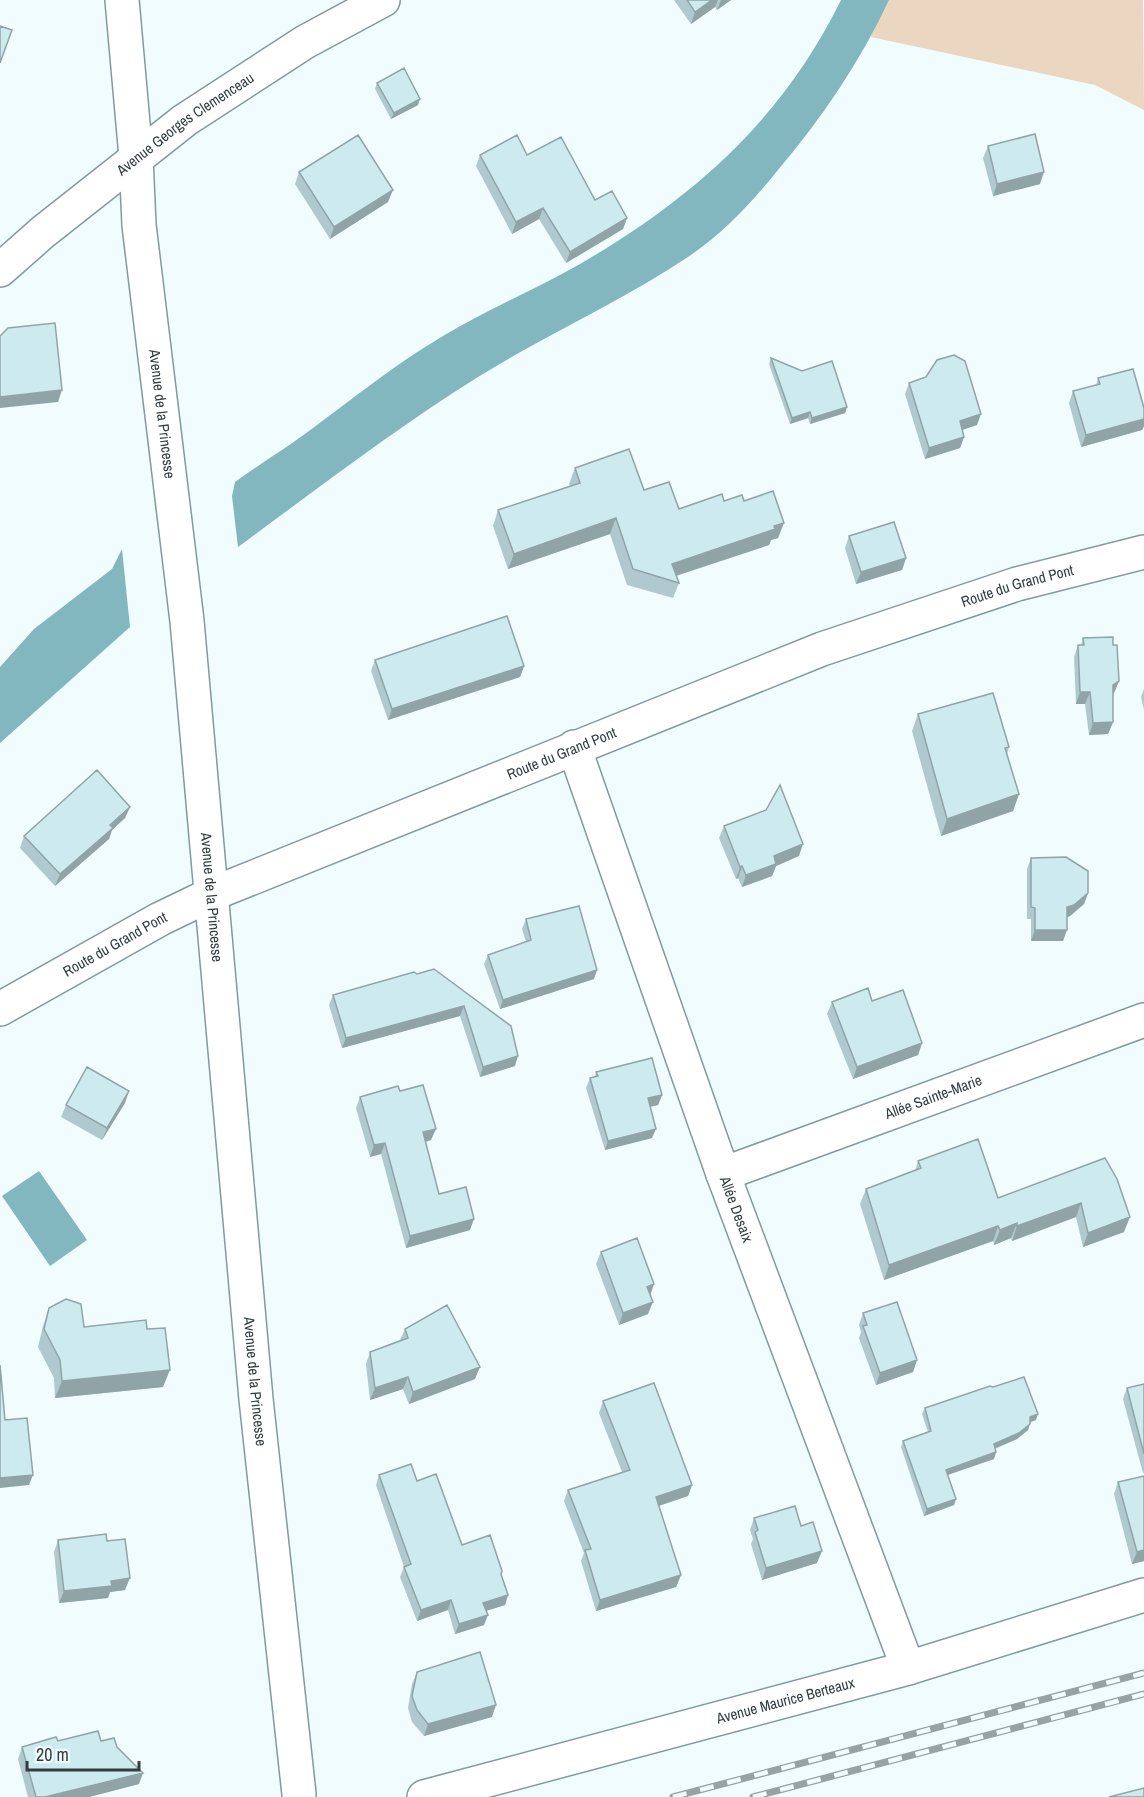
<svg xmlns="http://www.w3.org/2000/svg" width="1144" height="1797" viewBox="0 0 1144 1797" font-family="'Archivo Narrow',sans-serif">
<rect width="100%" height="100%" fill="#f0fcfe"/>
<!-- green -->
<path fill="#ebd7c1" d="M879 0H1143L1144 110 1095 85 871 37Z"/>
<!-- water -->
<path fill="#83b7c0" d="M841 0H889C860 62 822 118 778 170 752 202 725 232 691 255 623 301 547 334 478 377 395 429 317 489 238 547L232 496 235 482C261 463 288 447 313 428 356 396 397 363 443 336 487 309 535 290 580 264 693 198 782 120 841 0Z
M122 549 130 627 0 743V667L34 629 112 569Z
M39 1171 87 1240 50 1266 2 1196Z"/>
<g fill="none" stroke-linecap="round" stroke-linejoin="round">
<defs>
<g id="street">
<path id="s1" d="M0 270 43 232 185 120 305 42 383 0"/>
<path id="s2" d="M574 747 723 1174 908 1668"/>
<path id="s3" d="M0 1009 160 919 212 894 822 649 1017 584 1144 552"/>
<path id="s4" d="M723 1174 1144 1020"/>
<path id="s5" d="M424 1797 908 1668 1144 1595"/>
</g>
<g id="secondary">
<path id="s6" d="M122 0 136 157 139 225 187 621 256 1399 299 1794"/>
</g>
</defs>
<!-- street casing -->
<use href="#street" stroke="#809ba0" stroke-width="36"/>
<!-- secondary casing -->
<use href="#secondary" stroke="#809ba0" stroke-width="36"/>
<!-- street -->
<use href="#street" stroke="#fff" stroke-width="33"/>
<!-- secondary -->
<use href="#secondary" stroke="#fff" stroke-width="33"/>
<defs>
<path id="rail" d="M673 1797 1144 1673
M753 1797 1144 1694"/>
</defs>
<!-- rail casing -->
<use href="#rail" stroke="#96a2a4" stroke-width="7"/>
<!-- rail -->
<use href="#rail" stroke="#f0fcfe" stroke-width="4.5" stroke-dasharray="14" stroke-linecap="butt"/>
</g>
<!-- wall -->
<path fill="#b0c9ce" d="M674 0H731L717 10 715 7 691 24Z
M377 83 418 105 391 119 375 89Z
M988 146 1040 184 993 196 983 158Z
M480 155H527L595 200 627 218 623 229 566 263 539 219 512 234 476 166Z
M299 172 388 202 330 239 295 184Z
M771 358 847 407 845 413 810 424 808 418 790 424 769 364Z
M1098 378 1144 408V426L1142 430 1081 447 1069 403 1073 391 1096 385Z
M909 383 977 425 962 430 964 437 960 448 925 459 905 394Z
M575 468 644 490 679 509 724 501H744L778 538 771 540 769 545 676 576 679 583 673 598 627 585 610 534 508 569 493 526 498 510 570 486 569 484Z
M849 536 906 558 902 570 856 584 845 548Z
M1083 638 1113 645 1119 681 1114 693 1113 694V722L1108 734 1089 735 1085 704H1076L1074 657 1078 645H1081Z
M375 660 524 666 520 677 388 720 371 671Z
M1144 689V710L1141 697Z
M918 714 1009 747 1007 754 1019 794 1013 811 941 836 912 731Z
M130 807 125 818 112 830 109 839 55 886 20 848 24 836Z
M724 826 799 856 776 866 772 876 742 887 738 878 736 879 719 838Z
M1031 858 1088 893 1084 904 1070 916 1067 917 1063 941H1031V919H1027V869Z
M526 919 594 979 500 1009 484 964 488 955 526 942 522 929Z
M434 969 515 1066 480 1077 460 1016 342 1048 329 1005 333 995Z
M872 1001 922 1043 918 1055 853 1079 827 1014 832 1002Z
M596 1072 662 1095 658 1105 650 1107 652 1138 605 1150 586 1088 590 1078 595 1077Z
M400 1091 431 1140 425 1142 439 1194 470 1230 406 1248 381 1154 370 1157 356 1108 360 1097Z
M125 1103 102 1140 61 1117 66 1105Z
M1105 1158 1124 1232 1083 1247 1076 1217 1012 1241 1011 1238 994 1245 993 1241 884 1280 860 1204 866 1189 915 1171 918 1161 998 1198Z
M601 1252 650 1295 648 1314 619 1325 596 1264Z
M49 1308 84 1327 147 1329 163 1387 55 1398 54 1378 38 1347 43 1326Z
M863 1313 917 1360 913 1372 876 1385 859 1338 861 1332 859 1325Z
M405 1329 475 1379 409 1404 403 1389 370 1400 366 1364 370 1352 400 1340Z
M1144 1384V1473H1143L1123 1399 1127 1388Z
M603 1401 692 1485 688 1496 659 1506 681 1575 676 1587 596 1611 581 1561 584 1553 564 1501 568 1490 622 1472 599 1413Z
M925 1408 1036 1420 1030 1422 1028 1430 1017 1439 995 1449 996 1452 994 1459 948 1475 954 1505 924 1516 901 1447 903 1441 928 1432 922 1414Z
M379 1475 417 1481 462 1545 501 1574 508 1595 505 1605 486 1611 484 1625 455 1634 448 1610 417 1621 400 1577 404 1567 376 1485Z
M1144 1476V1561L1132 1564 1114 1494 1118 1482Z
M754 1518 801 1526 817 1563 762 1580 751 1544 753 1539 750 1530Z
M58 1540 125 1590 110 1592 108 1598 59 1603 54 1552Z
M417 1672 492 1717 424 1736 412 1722 408 1708 412 1684Z
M58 1741H101L139 1784 89 1797H28L18 1759 22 1747Z"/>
<!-- shaded-wall -->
<path fill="#90a4a7" d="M712 0H718L715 7 691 24 695 12Z
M721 0H731L717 10Z
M420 99 418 105 391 119 394 113Z
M1044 172 1040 184 993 196 997 184Z
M393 190 388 202 330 239 334 227Z
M543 208 539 219 512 234 516 222Z
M627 218 623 229 566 263 570 252Z
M62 390 58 402 0 408V397Z
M847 407 845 413 810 424 812 418Z
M810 412 808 418 790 424 792 418Z
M981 414 977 425 956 432 960 421Z
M1144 419V426L1142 430 1081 447 1086 435Z
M964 437 960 448 925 459 929 448Z
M616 518 610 534 508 569 514 554Z
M784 523 778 538 771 540 769 545 666 579 672 564Z
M906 558 902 570 856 584 861 572Z
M524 666 520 677 388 720 392 709Z
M1119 681 1114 693 1109 697 1113 685Z
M1080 692H1090L1085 704H1076Z
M1113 722 1108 734 1089 735 1093 723Z
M1019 794 1013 811 941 836 947 819Z
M130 807 125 818 112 830 109 839 55 886 60 874Z
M803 844 799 856 776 866 772 876 742 887 746 875 774 856Z
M742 866 738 878 736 879 740 867Z
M1088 893 1084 904 1070 916 1063 918 1067 907Z
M1035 930H1067L1063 941H1031Z
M597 970 594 979 500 1009 503 1000Z
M464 1006 460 1016 342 1048 346 1038Z
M922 1043 918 1055 853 1079 857 1067Z
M518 1056 515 1066 480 1077 483 1067Z
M129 1091 125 1103 102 1140 107 1128Z
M662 1095 658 1105 644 1108 648 1098Z
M436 1129 431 1140 419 1144 423 1132Z
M656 1129 652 1138 605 1150 608 1141Z
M385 1143 381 1154 370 1157 374 1145Z
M1081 1203 1076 1217 1012 1241 1017 1226Z
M1130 1217 1124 1232 1083 1247 1088 1233Z
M474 1219 470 1230 406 1248 410 1236Z
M1017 1223 1011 1238 994 1245 1000 1230Z
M998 1226 993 1241 884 1280 889 1265Z
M654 1284 650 1296 647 1287Z
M653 1302 648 1314 619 1325 623 1313Z
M917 1360 913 1372 876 1385 880 1373Z
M480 1367 475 1379 409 1404 413 1392Z
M170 1370 163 1387 55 1398 62 1381Z
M408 1377 403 1389 370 1400 375 1388Z
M1038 1414 1036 1420 1028 1423 1030 1417Z
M1030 1424 1028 1430 1017 1439 991 1450 994 1444Z
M996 1452 994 1459 944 1476 946 1470Z
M33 1475 29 1485 0 1488V1478Z
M692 1485 688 1496 652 1508 656 1497Z
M956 1499 954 1505 924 1516 927 1509Z
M1144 1550V1561L1132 1564 1137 1552Z
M822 1551 817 1563 762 1580 766 1568Z
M681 1575 676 1587 596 1611 600 1600Z
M130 1578 125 1590 110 1592 108 1598 59 1603 64 1591 111 1581Z
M508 1595 505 1605 479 1613 483 1603Z
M451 1600 448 1610 417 1621 421 1610Z
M488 1615 484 1625 455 1634 459 1624Z
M496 1705 492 1717 424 1736 428 1724Z
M143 1773 139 1784 89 1797H45Z"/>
<!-- building -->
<path fill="#cdeaef" stroke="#90a4a7" stroke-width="1.5" d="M687 0H712L695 12Z
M0 26 12 30 0 63Z
M404 68 420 99 394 113 377 83Z
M1035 134 1044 172 997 184 988 146Z
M358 135 393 190 334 227 299 172Z
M517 135 527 155 561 137 595 200 612 191 627 218 570 252 543 208 516 222 480 155Z
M55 323 62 390 0 397V336L8 328Z
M954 355 965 361 981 414 960 421 964 437 929 448 909 383 926 377 937 360Z
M771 358 802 371 832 361 847 407 812 418 810 412 792 418Z
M1133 369 1144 408V419L1086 435 1073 391 1100 384 1098 378Z
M629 449 644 490 669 482 679 509 722 494 724 501 742 495 744 501 773 491 784 523 774 526 775 529 672 564 679 583 633 569 616 518 514 554 498 510 580 483 575 468Z
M894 522 906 558 861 572 849 536Z
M507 616 524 666 392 709 375 660Z
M1113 637V645H1117L1119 681 1113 685V722L1093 723 1090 692H1080L1078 645H1084L1083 638Z
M993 693 1009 747 1005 748 1019 794 947 819 918 714Z
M97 770 130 807 110 825 113 828 60 874 24 836Z
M780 785 803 844 774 856 776 864 746 875 742 866 740 867 724 826 766 810Z
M1066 857 1088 871V893L1074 905 1067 907V930H1035V908L1031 907V858Z
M579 906 597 970 503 1000 488 955 531 940 526 919Z
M434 969 511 1026 518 1056 483 1067 464 1006 346 1038 333 995 414 972 417 974Z
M868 988 872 1001 903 990 922 1043 857 1067 832 1002Z
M652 1058 662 1095 648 1098 656 1129 608 1141 590 1078 598 1076 596 1072Z
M87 1067 129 1091 107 1128 66 1105Z
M423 1085 436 1129 423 1132 439 1194 466 1187 474 1219 410 1236 385 1143 374 1145 360 1097 398 1086 400 1091Z
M978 1139 998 1198 1105 1158 1117 1179 1130 1217 1088 1233 1081 1203 1017 1226V1223L1000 1230 998 1226 889 1265 866 1189 921 1168 918 1161Z
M637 1238 654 1284 647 1287 653 1302 623 1313 601 1252Z
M66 1299 81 1304 84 1327 146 1320 147 1329 165 1328 170 1370 62 1381 60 1360 44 1329 49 1308Z
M897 1302 917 1360 880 1373 863 1326 867 1325 863 1313Z
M447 1305 480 1367 413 1392 408 1377 375 1388 370 1352 408 1338 405 1329Z
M0 1365 5 1420 27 1418 33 1475 0 1478Z
M1024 1377 1038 1414 1030 1417V1424L1019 1433 994 1444 996 1452 946 1470 956 1499 927 1509 903 1441 931 1431 925 1408 990 1386 993 1387Z
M654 1383 692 1485 656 1497 681 1575 600 1600 585 1550 591 1549 568 1490 630 1470 603 1401Z
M1144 1384V1454L1127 1388Z
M411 1464 417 1481 436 1474 462 1545 490 1535 502 1571 501 1574 508 1595 483 1603 488 1615 459 1624 451 1600 421 1610 404 1567 411 1564 379 1475Z
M1144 1476V1550L1137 1552 1118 1482Z
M795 1506 801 1526 813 1522 822 1551 766 1568 755 1532 758 1530 754 1518Z
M106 1534 107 1541 125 1539 130 1578 111 1581 112 1586 64 1591 58 1540Z
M480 1652 496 1705 428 1724 417 1710 412 1696 417 1672Z
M98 1731 101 1741 114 1738 117 1747 143 1773 45 1797H36L22 1747 56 1737 58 1741Z
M1144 1788V1797H1109Z"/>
<g text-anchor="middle" stroke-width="5" stroke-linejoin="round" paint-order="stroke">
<!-- street labels -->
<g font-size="15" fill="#323e40" stroke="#f0fcfe">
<text dy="5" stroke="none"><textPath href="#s1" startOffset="236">Avenue Georges Clemenceau</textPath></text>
<text dy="5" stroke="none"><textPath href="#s6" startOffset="416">Avenue de la Princesse</textPath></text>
<text dy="5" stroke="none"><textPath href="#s3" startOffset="1104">Route du Grand Pont</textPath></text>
<text dy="5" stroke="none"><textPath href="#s3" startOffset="618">Route du Grand Pont</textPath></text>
<text dy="5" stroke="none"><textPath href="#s6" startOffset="902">Avenue de la Princesse</textPath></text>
<text dy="5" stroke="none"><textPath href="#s3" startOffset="132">Route du Grand Pont</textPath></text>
<text dy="5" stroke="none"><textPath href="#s4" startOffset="224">Allée Sainte-Marie</textPath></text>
<text dy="5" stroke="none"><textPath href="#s2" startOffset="490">Allée Desaix</textPath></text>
<text dy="5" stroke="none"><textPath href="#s6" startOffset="1388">Avenue de la Princesse</textPath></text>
<text dy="5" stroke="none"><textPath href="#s5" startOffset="374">Avenue Maurice Berteaux</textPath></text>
</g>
</g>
<!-- scale -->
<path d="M27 1761v9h112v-9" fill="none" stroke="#323e40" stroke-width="3"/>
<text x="36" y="1761" font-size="18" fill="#323e40" stroke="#f0fcfe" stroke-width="4.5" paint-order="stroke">20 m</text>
</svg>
